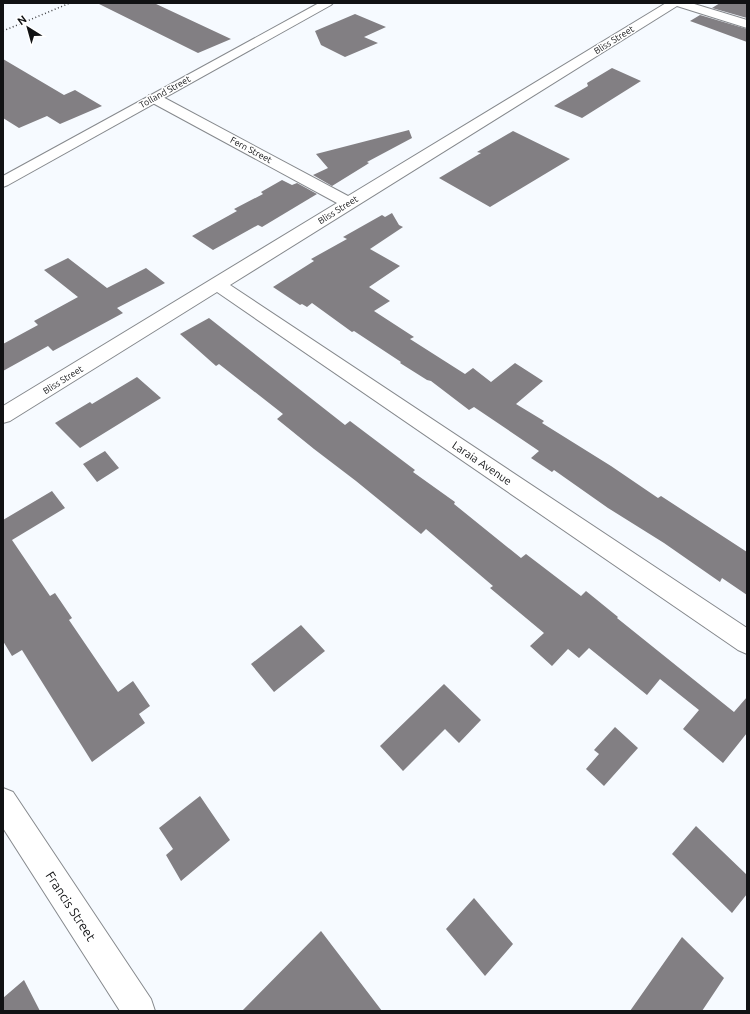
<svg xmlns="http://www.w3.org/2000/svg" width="750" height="1014" viewBox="0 0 750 1014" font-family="Ubuntu,sans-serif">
<rect width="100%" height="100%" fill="#f6faff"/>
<!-- building -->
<path fill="#827f83" d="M97 3H154L231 39 198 53Z
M720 3H747V18L712 8Z
M355 14 386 27 364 37 378 43 345 57 321 45 315 31Z
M700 15 747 29V42L690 21Z
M3 59 64 95 75 90 102 106 60 124 47 116 19 128 3 118Z
M612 68 641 81 582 118 554 106 588 86 587 83Z
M409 130 412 138 367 162 369 163 366 165 332 186 313 175 328 168 316 154Z
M513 131 570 159 490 207 439 178 481 153 477 152Z
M282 180 292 185 297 183 317 194 262 227 258 225 213 250 192 236 237 211 234 209 263 194 261 192Z
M392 213 399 225 403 227 370 249 400 266 369 287 390 301 374 311 414 337 410 339 465 374 473 368 491 382 515 363 543 381 516 404 544 421 542 423 611 466 658 498 661 496 747 552V595L722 578 720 582 664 543 608 508 554 470 552 472 531 458 539 451 474 407 469 410 431 381 427 380 400 363 401 362 354 331 352 332 312 303 307 307 302 304 300 305 273 287 314 261 311 259 347 239 343 237 382 215 385 217Z
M68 258 107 288 146 268 165 283 117 308 123 313 99 326 53 351 48 346 3 371V344L38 325 34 321 78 297 44 270Z
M209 318 345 425 350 421 415 470 413 472 455 502 454 504 521 558 526 554 581 596 586 591 618 617 617 618 734 712 747 697V733L723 763 683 729 699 710 660 679 647 695 589 648 579 658 568 649 552 666 530 646 544 633 490 588 493 586 426 529 421 534 356 481 314 449 277 419 283 414 219 364 216 366 180 334Z
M137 377 161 398 80 448 55 423 90 402 92 404Z
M105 451 119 468 97 482 83 464Z
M52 491 65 508 12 540 50 596 55 593 72 618 69 620 118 692 133 681 150 706 139 714 145 723 92 762 22 650 12 656 3 641V520Z
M301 625 325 651 274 692 251 664Z
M444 684 481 720 459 743 445 729 403 771 380 746Z
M615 727 638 748 604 786 586 769 599 754 594 750Z
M200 796 230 840 181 881 166 855 173 849 159 828Z
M696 826 747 875V894L732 913 672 854Z
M474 898 513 944 485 976 446 929Z
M321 931 382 1011H242Z
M682 937 724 978 702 1011H630Z
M24 980 40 1011H3V998Z"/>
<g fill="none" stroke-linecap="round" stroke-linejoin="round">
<defs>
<path id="street" d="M666 3H691L747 20V28L677 6 230 285 747 628V654L738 650 217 292 10 421 3 423V406L337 203 149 101 147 98 149 95H159L348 196Z
M3 788 13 792 151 999 155 1011H120L3 828Z"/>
<path id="secondary" d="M319 3H333L331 5 8 185 3 187V176Z"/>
</defs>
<!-- street casing -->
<use href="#street" stroke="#86898d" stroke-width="2"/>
<!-- secondary casing -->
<use href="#secondary" stroke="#86898d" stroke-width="2"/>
<!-- street -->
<use href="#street" fill="#fff" fill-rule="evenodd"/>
<!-- secondary -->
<use href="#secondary" fill="#fff" fill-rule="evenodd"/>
<!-- rail -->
<path stroke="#414245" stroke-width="1.5" stroke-dasharray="1 2.5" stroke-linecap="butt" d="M3 31 70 3"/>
</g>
<g text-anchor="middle" stroke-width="3" stroke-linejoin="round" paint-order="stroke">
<!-- far-street labels -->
<g font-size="9" fill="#111214" stroke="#fff">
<text transform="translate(614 40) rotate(-32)" y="3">Bliss Street</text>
<text transform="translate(165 92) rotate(-29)" y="3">Tolland Street</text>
<text transform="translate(251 150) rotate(28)" y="3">Fern Street</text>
<text transform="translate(338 210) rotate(-32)" y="3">Bliss Street</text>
<text transform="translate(63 380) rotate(-32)" y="3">Bliss Street</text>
</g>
<!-- street labels -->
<g font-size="11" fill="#111214" stroke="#fff">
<text transform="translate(482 463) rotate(34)" y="4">Laraia Avenue</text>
</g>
<!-- near-street labels -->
<g font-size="13" fill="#111214" stroke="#fff">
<text transform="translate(71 906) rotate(57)" y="5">Francis Street</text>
</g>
</g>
<!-- border -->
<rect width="750" height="1014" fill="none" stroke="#111214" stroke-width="8"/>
<!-- north arrow -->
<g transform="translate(28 28) rotate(323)" stroke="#ffffff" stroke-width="3" paint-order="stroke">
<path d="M0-3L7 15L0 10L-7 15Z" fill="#111214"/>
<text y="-6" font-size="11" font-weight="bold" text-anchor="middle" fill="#111214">N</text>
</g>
</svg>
